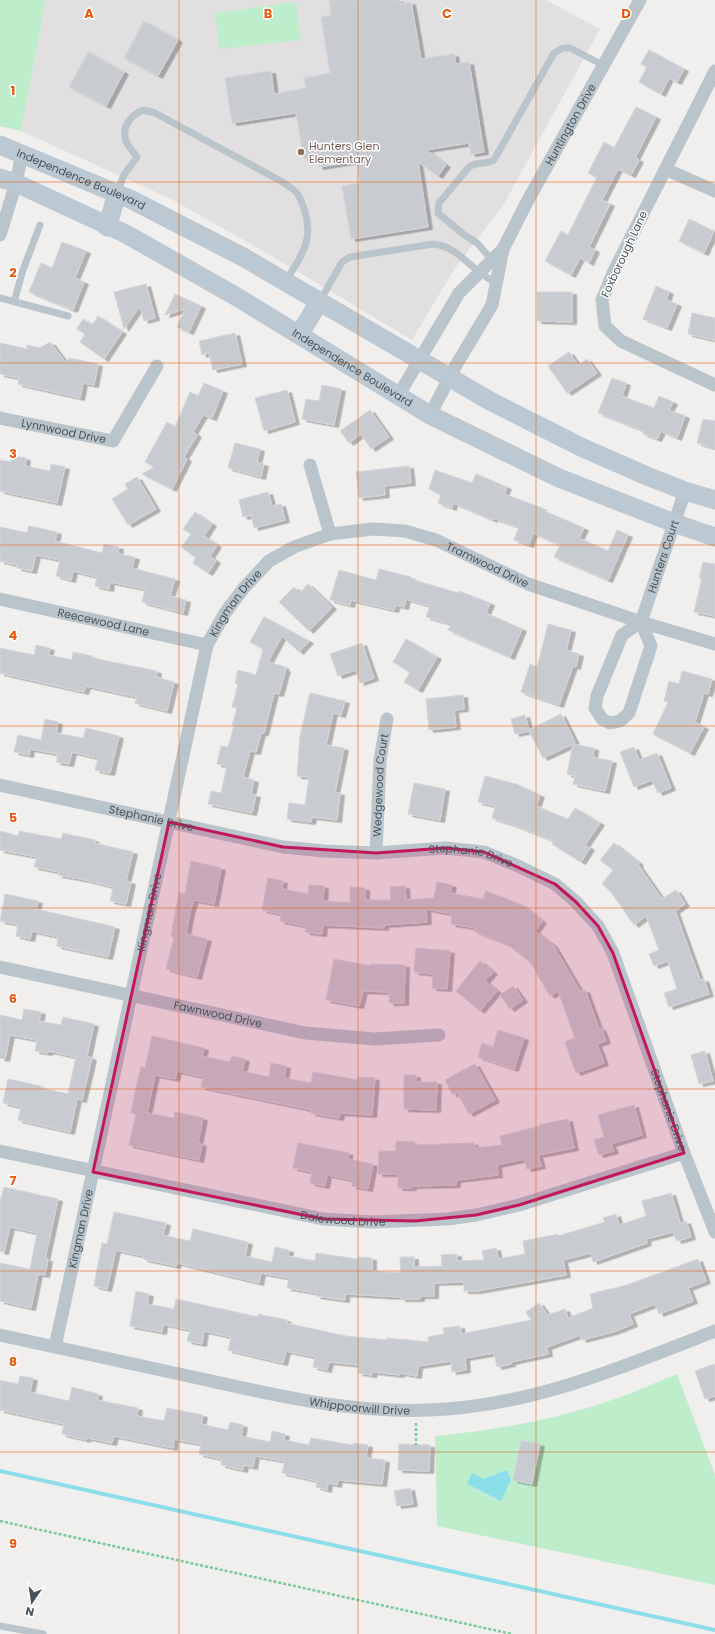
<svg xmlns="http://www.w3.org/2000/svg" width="715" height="1634" viewBox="0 0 715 1634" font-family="Poppins,sans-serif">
<defs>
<filter id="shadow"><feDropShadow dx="4.5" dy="2.5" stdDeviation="0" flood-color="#0004"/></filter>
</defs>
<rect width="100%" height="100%" fill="#f1eeee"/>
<!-- education -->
<path fill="#e2dfe0" d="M46 0H546L600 29 504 204 455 268 412 340 270 255 171 199 21 131Z"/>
<!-- green -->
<path fill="#beedcc" d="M0 0H46L21 131 0 126Z
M296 2 301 40 219 49 215 13Z
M677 1374 715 1475V1585L437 1526 435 1436C491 1431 546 1421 600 1404 626 1396 652 1384 677 1374Z"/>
<!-- water -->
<path fill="#8cdee9" d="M507 1470 511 1480 501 1501 467 1484 472 1473 483 1479Z"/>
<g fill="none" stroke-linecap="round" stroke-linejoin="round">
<!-- stream -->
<path stroke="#8cdee9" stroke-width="4" d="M0 1471 715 1630"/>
</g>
<!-- building -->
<path fill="#c8ccd1" stroke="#d2d5da" filter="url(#shadow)" d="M329 0H400V4L411 2 421 59 454 54 456 64 469 62 484 152 471 154 469 143 426 150 446 165 438 176 418 162 428 227 351 239 342 186 360 183 356 161 319 167 317 157 304 159 296 113 232 123 225 78 271 71 274 94 306 88 304 78 330 73 321 17 331 15Z
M144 21 178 40 158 76 124 58Z
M649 50 684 69 677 82 669 78 661 94 639 82 647 67 641 64Z
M88 52 124 72 106 106 69 87Z
M636 107 656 117 635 158 639 160 631 175 618 169 602 200 610 204 589 247 595 250 589 263 580 258 571 275 545 261 561 231 568 235 597 177 588 173 604 142 614 148Z
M689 219 714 231 704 253 679 241Z
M62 242 86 251 75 278 84 282 73 310 29 292 41 263 52 268Z
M146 284 155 318 144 321 140 306 124 329 114 292Z
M656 286 669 292 666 300 677 304 667 328 643 319Z
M537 292H572V322L537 321Z
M175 294 201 306 189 332 177 327 185 309 165 315Z
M692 313 715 318V340L688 334Z
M98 316 122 332 104 359 80 342 85 334 77 329 83 319 92 325Z
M235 333 242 364 213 370 209 353 202 355 199 341Z
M50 342 66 363 69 358 98 364 94 385 83 383 80 398 18 384 19 378 0 374V343L27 349V345L40 348Z
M569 352 578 365 587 359 597 373 567 393 548 366Z
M612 378 626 383 622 396 654 408 659 396 673 402 669 410 685 416 677 438 661 431 657 439 643 434 644 431 598 413Z
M204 383 223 391 212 418 203 415 193 432 197 435 184 457 187 459 172 489 142 474 154 467 145 462 167 422 175 427 190 392 198 396Z
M322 385 341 389 334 425 302 419 306 399 319 401Z
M287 390 295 422 264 431 255 398Z
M370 410 389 437 371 449 361 434 349 443 340 431Z
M703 419 715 421V448L697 443Z
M235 443 260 449 257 462 264 464 261 477 228 468Z
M12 456 26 458 25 466 50 471 51 464 65 467 57 503 0 491V460L11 462Z
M409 466 411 483 384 486 385 495 359 498 356 472Z
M435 470 472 483 476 474 507 487 504 494 542 508V510L584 528 579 538 608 551 617 530 628 535 608 580 554 557 560 545 533 533 529 545 514 540 519 527 493 518V520L453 503 452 508 438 503 441 494 429 489Z
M137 477 156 509 128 525 112 499 128 489 125 484Z
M268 492 272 506 281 504 285 520 254 528 251 515 243 517 239 500Z
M195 512 212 524 204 536 217 545 210 556 216 561 208 573 193 563 196 558 181 547 191 534 183 529Z
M29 526 57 532 55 541 102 553 104 544 119 547 118 554 135 557 132 568 175 579 170 596 186 600 183 613 142 602 145 589 110 582 109 589 95 586 97 577 73 571 71 580 56 576 60 560 36 555 32 571 17 568 18 565 0 561V527L27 533Z
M703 562 715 564V616L694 612 702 578H699Z
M379 569 411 577V579L458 593 459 591 490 603 486 613 522 629 510 657 448 630 451 624 426 617 430 606 406 599 404 607 396 605 394 610 351 600 350 605 330 600 339 570 376 580Z
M308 584 332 607 309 631 279 602 294 587 300 593Z
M264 617 309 641 299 652 282 636 268 662 285 667 282 670 286 669 279 694 274 693 264 733H261L256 752 250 751 243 777 254 780 251 794 256 795 252 813 208 804 211 791 221 793 227 766 217 764 221 746 228 747 234 726 232 725 237 708 232 707 238 684 235 683 238 670 256 675 263 649 250 642Z
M548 624 571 630 566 650 579 654 576 667 573 666 559 705 521 692 530 664 537 667Z
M406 639 437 657 418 690 404 682 410 672 393 662Z
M362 643 374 678 360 683 356 670 338 676 330 654Z
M36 645 50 648 48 655 72 660 73 652 92 656V658L157 671 156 677 174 682 167 711 135 703 137 697 86 686 84 692 0 673V648L34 655Z
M682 671 712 679 708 694 704 693 695 722 704 727 690 753 653 734 668 702 664 701 669 681 679 684Z
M310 693 345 701 341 715 333 713 326 745 344 748 335 792 340 793 337 820 312 817 311 822 287 819 289 803 305 805 309 777 297 776 300 736Z
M463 695 464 709 454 710 456 727 429 730 426 699Z
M561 714 575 742 573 744 594 748 593 757 612 761 605 791 573 784 575 776 567 774 573 744 543 758 529 731 515 734 511 719 525 715 529 730Z
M45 719 58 722 56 733 83 738 86 728 119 736 110 773 95 770 98 758 72 752 69 764 56 762 58 754 30 749 29 755 14 752 18 735 41 740Z
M634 747 639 760 657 753 671 788 658 793 652 780 634 787 620 752Z
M485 776 516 784 540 795 536 806 568 819 575 808 600 823 585 845 590 848 581 862 552 844 554 841 511 824 492 818 495 806 478 802Z
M414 783 445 789 440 820 408 814Z
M0 831 18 836 19 831 61 839 63 833 95 840 94 843 133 852 126 881 131 882 126 904 110 901 113 887 86 880 58 875 59 872 34 867 37 857 0 850Z
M614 843 639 863 638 865 662 899 676 890 685 904 675 911 700 980 704 979 709 994 669 1007 664 993 677 989 668 961 654 966 649 954 659 950 646 916 634 925 611 892 602 884 613 870 600 860Z
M191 861 221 868 214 904 194 900 190 912 186 934 207 939 197 977 166 969 174 937 171 936 179 892 185 894Z
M268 878 283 881 282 889 308 894 309 885 324 886 323 901 350 903V887L365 888V900H391L390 887 405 886 406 900 434 898 437 882 452 885 450 893 483 899 486 891 522 905 542 921 535 931 553 945 580 991 585 990 599 1029 601 1028 606 1041 597 1044 604 1063 576 1073 565 1042 575 1038 558 991 550 996 531 963 507 944 474 931 476 928 451 924 452 914 426 909 427 922 384 925V928L323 925 322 934 305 932 306 926 280 921 281 914 262 910Z
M5 894 38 901 36 909 115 927 108 957 57 946 58 937 32 931 30 939 16 936 18 924 0 921Z
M416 948 450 951 447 989 432 988 433 974 414 972Z
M334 959 371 966V964L405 965 404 1003H389L390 992 363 991 359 1006 326 1000Z
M480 961 493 972 485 981 497 991 480 1011 456 991Z
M513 986 523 1000 510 1009 500 995Z
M24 1009 41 1012 39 1021 61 1025 63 1017 94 1024 87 1056 92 1058 82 1100 77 1099 70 1132 18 1120 21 1107 3 1103 8 1079 41 1086V1088L68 1094 76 1057 49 1051 48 1053 35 1051 37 1040 10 1035 5 1059 0 1058V1015L22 1020Z
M498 1030 524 1038 514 1069 478 1057 482 1043 493 1047Z
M152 1036 204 1048 202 1056 230 1062 232 1056 245 1059 242 1071 269 1077 271 1063 286 1066 284 1078 311 1083 313 1072 358 1080V1077L375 1078 372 1115 340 1113 339 1118 311 1113 312 1110 201 1087 203 1077 177 1071 175 1079 155 1075 147 1113 174 1118 175 1112 203 1118 198 1143 202 1144 199 1160 129 1145 136 1114 131 1113 137 1083 141 1067 145 1068Z
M705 1051 713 1081 699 1084 691 1055Z
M475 1064 495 1100 469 1114 457 1092 453 1095 445 1080Z
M404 1075H416V1082H437L436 1110 404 1109Z
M634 1105 642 1135 611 1144 614 1151 599 1155 594 1140 604 1137 598 1115Z
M568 1119 574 1148 538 1155 541 1166 527 1169 524 1159 497 1165 498 1175 456 1180V1185L412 1186V1188H398V1174H378L379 1151H396V1141L414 1142V1145L474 1143V1148L502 1145 500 1136 540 1126 539 1125Z
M298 1143 349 1153 347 1159 373 1164 368 1189 352 1186 353 1180 327 1175 325 1186 310 1183 312 1172 293 1168Z
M4 1187 58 1199 45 1259H48L45 1275 38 1274 31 1308 0 1301V1263L30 1269 37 1233 10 1227 4 1252 0 1251V1202Z
M671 1193 680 1223 686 1221 691 1237 677 1241 673 1232 646 1239 647 1243 593 1262 591 1253 563 1260 566 1275 477 1291H464V1282L434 1283V1296H420V1299H401V1297L345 1294V1300L316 1296 317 1293 287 1288 289 1278 261 1273 259 1283 177 1263 176 1266 143 1259V1256L116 1250 107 1289 94 1286 102 1243 107 1244 114 1212 166 1223 163 1235 190 1241 193 1229 248 1242 245 1256 272 1262 275 1247 289 1250 288 1256 315 1261 316 1253 358 1259V1257L372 1258V1271L401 1273 400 1257H414V1267L442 1266 441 1255 457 1254V1261L484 1260 482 1251 496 1248 498 1259 525 1254 523 1241 558 1234V1236L605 1222 603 1218 616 1214 619 1225 646 1216 642 1201Z
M698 1259 706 1281 688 1288 693 1301 659 1314 655 1304 629 1314 633 1324 616 1331 582 1340 580 1335 547 1347 548 1354 511 1362V1364L497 1367 494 1353 465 1358 466 1370 452 1372 451 1361 418 1366 417 1376 400 1373V1375L373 1372 372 1375 358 1373 359 1365 329 1362 327 1370 313 1367 315 1357 286 1351 283 1363 228 1350 231 1337 204 1331 202 1344 187 1341 190 1330 163 1324 162 1332 130 1326 136 1291 149 1294 147 1304 174 1309 176 1299 258 1317V1314L287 1320 286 1323 346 1336 387 1340V1338L429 1342 428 1337 444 1334 443 1328 460 1326 461 1334 531 1320 526 1312 539 1303 548 1315 565 1309 568 1318 593 1308 590 1294 627 1285Z
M715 1364V1396L705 1399 695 1371Z
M20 1376 33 1378 30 1392 69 1401 72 1387 98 1394 97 1400 138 1408 137 1416 164 1421 167 1408 203 1415 201 1424 228 1430 230 1422 243 1425 241 1436 270 1442 272 1431 285 1434 284 1440 309 1445 311 1438 353 1445V1443L368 1445 366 1458 385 1460 382 1484 338 1480 337 1485 328 1483 327 1490 316 1487 317 1481 282 1473 285 1461 255 1456 253 1467 244 1465 243 1470 221 1465 222 1459 199 1454 201 1444 174 1439 173 1448 114 1436 112 1443 87 1438 86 1440 62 1434 64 1424 0 1410V1380L18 1384Z
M521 1440 540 1444 532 1484 513 1480Z
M399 1444 430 1445 429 1471 398 1470Z
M410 1488 413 1504 397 1506 394 1491Z"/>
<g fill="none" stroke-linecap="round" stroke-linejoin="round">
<!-- path -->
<path stroke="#77ca9a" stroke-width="2.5" stroke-dasharray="3 2" stroke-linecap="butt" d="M416 1423V1445
M0 1521 512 1634"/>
<!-- service -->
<path stroke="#bac4cb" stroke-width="7" d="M117 193 124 175 137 157C133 152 128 146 126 141 121 127 131 115 143 110L155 113 281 181C286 185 292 188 296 192 301 198 303 206 305 212 314 242 300 257 286 281
M492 260 477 243 463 234 438 213 439 203 469 167C477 161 487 165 494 160L554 53 563 48H570L603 65
M0 298 68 316
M320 301 342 262 350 257 433 244C454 246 465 261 480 273 485 276 491 280 496 283
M14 302 23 270 40 225
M0 1626 43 1634"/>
<!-- minor -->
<g stroke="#bac4cb" stroke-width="13">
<path d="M715 71 614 271 602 300 605 326 621 341 715 385"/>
<path d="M665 169 715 191"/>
<path d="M0 235 16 183 22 154"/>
<path d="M398 396 459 293 503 249"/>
<path id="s1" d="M430 415 455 367 492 305 503 249 528 200 640 0"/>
<path id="s2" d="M0 418 113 441 157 366"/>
<path d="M310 465 330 534"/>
<path id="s3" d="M0 599 207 645"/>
<path id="s4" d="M641 622 651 646 629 713 620 721 610 723 602 719 595 708 597 696 622 635 641 622 685 491"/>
<path id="s5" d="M0 785 283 847 324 851 376 853 445 848 484 852 518 866 555 884 576 902 598 926 613 953 684 1153 715 1232"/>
<path id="s6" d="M376 853 380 760 387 719"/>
<path id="s7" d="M0 967 305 1033 375 1039 439 1035"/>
<path id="s8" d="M0 1151 323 1219 372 1222 448 1219 476 1215 519 1205 684 1153"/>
<path id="s9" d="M0 1335C67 1350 135 1364 202 1379 283 1397 363 1416 447 1409 541 1402 628 1365 715 1331"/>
<path id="s10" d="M55 1347 207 645 225 613 243 589 269 561 294 547 330 534 373 529 405 531 436 540 528 584 641 622 715 644"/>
</g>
<!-- secondary -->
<g stroke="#bcc8d2" stroke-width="19">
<path id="s11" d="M0 145 130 199 243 257 490 401 583 448 647 476 685 491 715 500"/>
<path id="s12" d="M0 178 16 183 126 234 237 297 430 415 559 478 674 523 715 537"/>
<path d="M107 227 117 194"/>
<path d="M299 335 319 302"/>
</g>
</g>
<!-- marked area -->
<path fill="#c2185b" fill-opacity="0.2" stroke="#c2185b" stroke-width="3" stroke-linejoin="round" d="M169 822 283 847 376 853 445 848 484 852 555 884 576 902 598 926 613 953 684 1153 519 1205 476 1215 415 1221 323 1219 93 1172Z"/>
<!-- grid -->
<path fill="none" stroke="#e8590c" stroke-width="1" stroke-opacity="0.55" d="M179 0V1634M358 0V1634M536 0V1634M0 182H715M0 363H715M0 545H715M0 726H715M0 908H715M0 1089H715M0 1271H715M0 1452H715"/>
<!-- markers -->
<circle fill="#8d6e63" stroke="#fff" stroke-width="1.5" cx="301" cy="152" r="4"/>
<g text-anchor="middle" stroke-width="3" stroke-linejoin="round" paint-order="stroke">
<!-- street labels -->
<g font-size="11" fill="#47535b" stroke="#fff">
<text dy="4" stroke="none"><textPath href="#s1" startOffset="325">Huntington Drive</textPath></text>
<text dy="4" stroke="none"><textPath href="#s11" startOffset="88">Independence Boulevard</textPath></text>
<text transform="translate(624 254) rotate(-65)" y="4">Foxborough Lane</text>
<text dy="4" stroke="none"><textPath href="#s12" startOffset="401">Independence Boulevard</textPath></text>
<text dy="4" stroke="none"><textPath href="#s2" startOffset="65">Lynnwood Drive</textPath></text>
<text dy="4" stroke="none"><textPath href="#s4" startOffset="311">Hunters Court</textPath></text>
<text dy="4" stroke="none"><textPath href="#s10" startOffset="1055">Tramwood Drive</textPath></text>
<text dy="4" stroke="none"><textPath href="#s10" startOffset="769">Kingman Drive</textPath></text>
<text dy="4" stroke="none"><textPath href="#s3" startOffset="106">Reecewood Lane</textPath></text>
<text dy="4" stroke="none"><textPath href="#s6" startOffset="68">Wedgewood Court</textPath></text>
<text dy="4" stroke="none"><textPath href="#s5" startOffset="155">Stephanie Drive</textPath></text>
<text dy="4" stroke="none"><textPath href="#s5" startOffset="479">Stephanie Drive</textPath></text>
<text dy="4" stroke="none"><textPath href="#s10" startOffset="445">Kingman Drive</textPath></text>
<text dy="4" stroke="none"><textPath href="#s7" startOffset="223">Fawnwood Drive</textPath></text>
<text dy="4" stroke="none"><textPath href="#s5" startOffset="827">Stephanie Drive</textPath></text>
<text dy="4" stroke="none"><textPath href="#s8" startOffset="350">Dalewood Drive</textPath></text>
<text dy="4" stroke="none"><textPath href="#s10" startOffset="121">Kingman Drive</textPath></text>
<text dy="4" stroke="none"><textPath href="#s9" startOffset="367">Whippoorwill Drive</textPath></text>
</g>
<!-- education labels -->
<g font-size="11" fill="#785e54" stroke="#fff" text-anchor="start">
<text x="309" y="150">Hunters Glen<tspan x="309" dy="13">Elementary</tspan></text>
</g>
</g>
<g font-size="13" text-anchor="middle" font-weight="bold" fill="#e8590c" stroke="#fff" stroke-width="3" stroke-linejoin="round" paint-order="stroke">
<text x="89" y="18">A</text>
<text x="268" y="18">B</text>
<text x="447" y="18">C</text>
<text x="626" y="18">D</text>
<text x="13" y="95">1</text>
<text x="13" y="277">2</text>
<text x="13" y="458">3</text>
<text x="13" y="640">4</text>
<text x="13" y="822">5</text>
<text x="13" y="1003">6</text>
<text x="13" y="1185">7</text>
<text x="13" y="1366">8</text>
<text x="13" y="1548">9</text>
</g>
<!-- north arrow -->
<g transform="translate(32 1602) rotate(193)" stroke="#ffffff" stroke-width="3" paint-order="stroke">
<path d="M0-3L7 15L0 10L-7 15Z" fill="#47535b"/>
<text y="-6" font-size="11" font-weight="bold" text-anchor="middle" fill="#47535b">N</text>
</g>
</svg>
